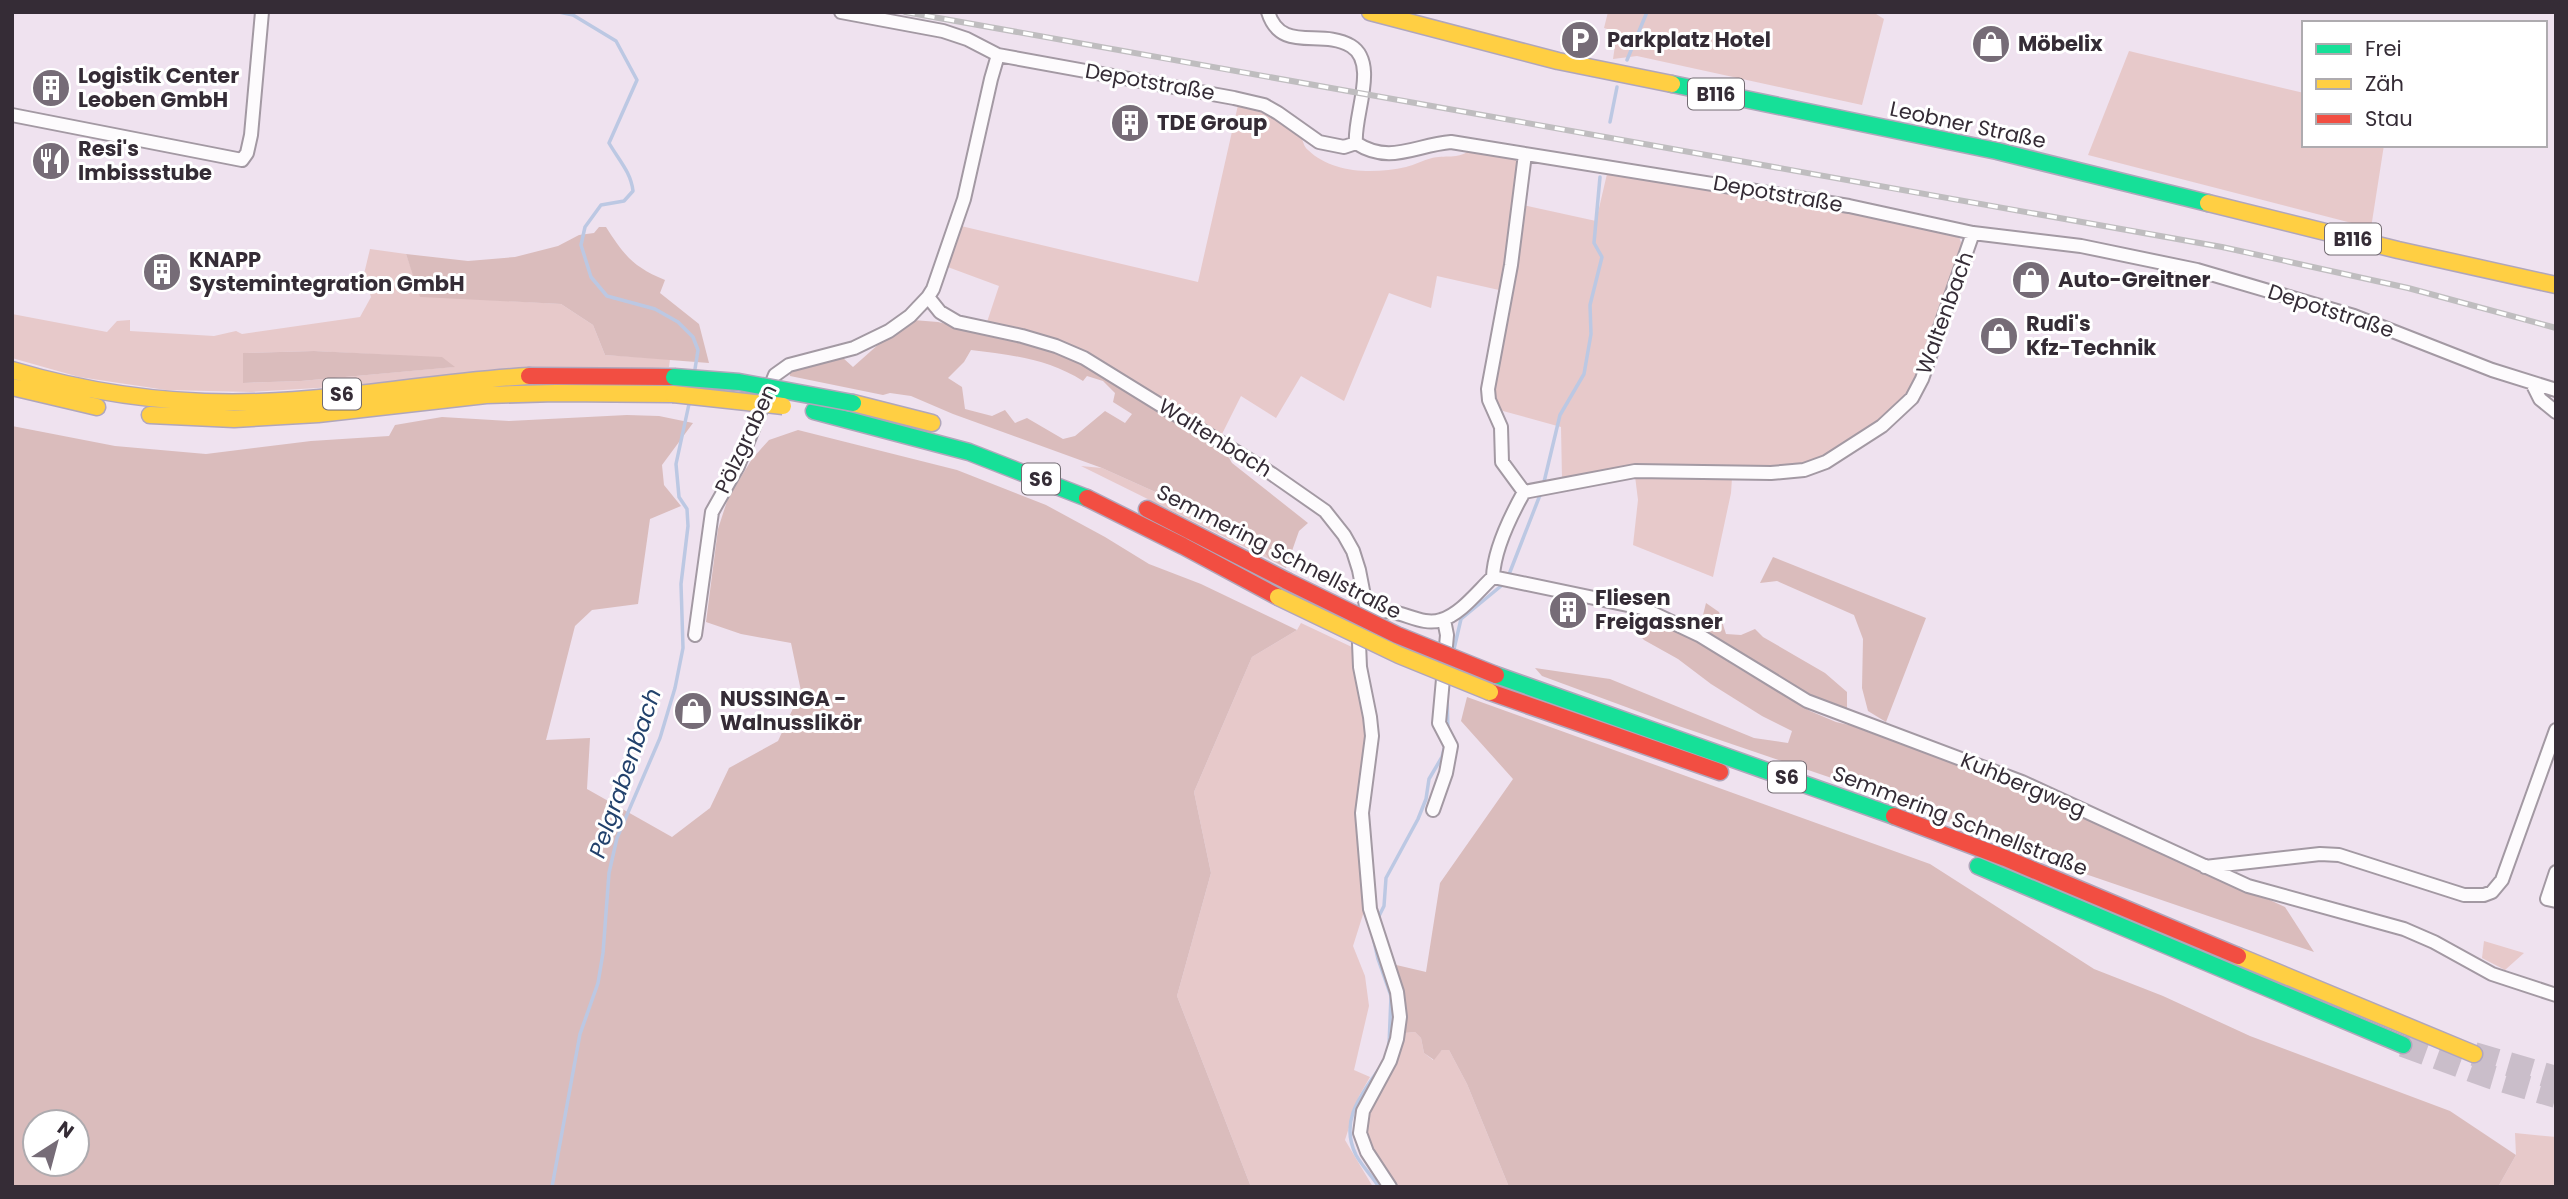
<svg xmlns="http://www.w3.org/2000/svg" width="2568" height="1199" viewBox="0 0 2568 1199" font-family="Poppins,sans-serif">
<rect width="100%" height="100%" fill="#efe2ef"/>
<!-- green -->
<path fill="#e7c9ca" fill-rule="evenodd" d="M1608 12H1873L1884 19 1862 105 1637 56 1613 59 1617 32 1604 28Z
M2129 51 2304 93V145H2384L2371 228 2088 155Z
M1238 105C1262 110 1282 120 1300 136 1304 141 1303 146 1308 150 1333 174 1374 174 1406 167 1415 165 1423 160 1432 158 1443 155 1460 159 1468 151L1516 159 1518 165 1509 255 1485 383 1482 385 1499 290 1437 276 1431 308 1389 293 1344 401 1301 376 1276 418 1241 396 1220 438 1123 375 986 325 999 286 945 266 961 226 1198 282Z
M1607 174C1723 189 1839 208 1953 233L1959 237 1964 250 1930 350 1909 393 1866 432 1824 457 1802 465 1562 479 1561 427 1503 411 1498 407 1491 390 1523 205 1596 221Z
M370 249 406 254 421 296 561 304 593 325 605 355 670 359 669 367 251 392 166 390 79 377 12 358V314L107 332 117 321 130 320V331L214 336 236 331 242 334 360 317 371 297 364 274ZM314 351 390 355 453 367 301 381 243 383 244 353Z
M1081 466 1102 468 1191 508 1260 546 1269 559Z
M1635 476 1732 478 1731 493 1713 577 1633 545 1638 500Z
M1301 623 1354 648 1367 717 1366 905 1353 946 1365 976 1369 1006 1354 1070 1370 1077 1359 1096 1345 1140 1373 1187H1251L1177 996 1211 873 1194 792 1252 657 1297 630Z
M2484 941 2524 953 2505 970 2482 958Z
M1415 1032 1421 1038 1424 1053 1433 1060 1442 1050H1449L1467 1084 1509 1187H1394L1371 1149 1366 1130 1368 1105 1398 1055 1405 1033Z
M2515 1133 2556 1137V1187H2498L2516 1155Z"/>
<!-- forest -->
<path fill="#dabcbc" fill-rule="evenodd" d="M599 227H606C624 255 633 267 665 280L660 293 699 324 709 363 605 355 593 325 561 304 420 297 406 254 468 261 515 257 558 246 579 235 594 233Z
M913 320 938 322 1062 352 1221 444 1232 463 1308 523 1299 531 1286 568 1269 559 1260 546 1224 525 1191 508 1102 468 953 414 911 396 890 393 883 395 790 376 789 369 842 357 853 367 880 343 897 333ZM971 350C1012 355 1048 359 1083 381L1087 376 1103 381 1115 393 1113 402 1132 414 1125 423 1105 411 1075 436 1063 439 1027 418 1015 423 1005 410 992 416 965 409 962 387 948 378 964 362Z
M314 351 442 357 455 367 301 381 243 383V353Z
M627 415 659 416 693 423 662 465 664 485 681 506 650 519 638 604 592 610 575 626 546 740 590 738 587 789 672 837 710 808 729 768 778 741 801 691 791 643 741 634 706 622 718 529 728 498 752 459 769 440 798 430 957 470 1046 505 1105 537 1149 564 1201 584 1297 630 1252 657 1194 792 1211 873 1177 996 1251 1187H12V426L115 446 206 454 311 441 389 436 395 425 442 417 509 421ZM77 1122V1164H35V1122Z
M1773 557 1926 618 1886 722 1868 711 1862 688 1863 639 1854 615 1777 581 1760 583Z
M1706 603 1719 612 1726 634 1741 635 1755 629 1763 637 1825 673 1847 692V709L1821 702 1700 627Z
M1622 616 1649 618 1697 639 1733 665 1810 711 1836 722 1879 732 2020 785 2285 907 2314 952 2059 865 1864 789 1664 721 1542 676 1535 668 1610 679 1754 738 1788 743 1792 731 1762 716 1711 684 1678 659 1644 640Z
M1467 697 1930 864 2094 969 2163 996 2250 1036 2450 1111 2516 1155 2498 1187H1509L1467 1084 1449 1050H1442L1434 1060 1424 1053 1421 1038 1415 1032 1405 1033 1403 1002 1392 964 1426 972 1440 883 1513 779 1461 721Z"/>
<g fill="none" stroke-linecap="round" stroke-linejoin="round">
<!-- stream -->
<path stroke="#bcc8e3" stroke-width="3.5" d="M559 12 573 15 616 41 637 80 609 143C618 159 631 172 633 191L624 201 601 205 585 227 581 245 591 277 607 296 655 309 678 322 693 337 698 350 695 369
M1627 60 1647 12
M1610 122 1617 87
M1544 482 1560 415 1584 374 1591 334 1590 305 1602 257 1594 243 1600 177
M1508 577 1540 495
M1454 649 1461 619 1501 586
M1447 694 1448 731
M1378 918 1384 906 1386 878 1418 819 1426 799 1429 779 1442 757 1445 745
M1374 941 1378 959 1391 996 1389 1046
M552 1187 580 1034 598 983 603 953 609 873 617 838 660 738 675 688 683 648 681 584 688 526 687 509 679 497 676 464 689 404
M1379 1187C1372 1176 1362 1166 1356 1155 1339 1121 1361 1095 1379 1069"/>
<!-- highway-tunnel -->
<path stroke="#cabeca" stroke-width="24" stroke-dasharray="24 12" stroke-linecap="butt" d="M2403 1045 2491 1077 2556 1096
M2474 1054 2556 1078"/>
<defs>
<path id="street" d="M841 12 943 31 967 39 998 55 1234 98 1264 105 1278 113 1319 142 1344 147 1356 143
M1268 12C1281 54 1321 28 1351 46 1379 63 1353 117 1356 143
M12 115 242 160 247 153 251 135 262 12
M1356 143C1390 165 1415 145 1451 142L1849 206 1973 233 2081 246 2197 270 2354 316 2492 370 2556 390
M928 297 940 312 957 322 1022 336 1056 346 1084 358 1272 474 1325 511 1344 535 1353 551 1359 570 1366 606 1371 615C1394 602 1418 628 1441 620 1461 614 1478 591 1493 577 1494 549 1510 517 1524 492L1635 471 1771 473 1804 470 1826 462 1882 426 1912 398 1922 379 1973 233
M2532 383 2540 399 2556 412
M1524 492 1502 462 1501 427 1489 400 1488 389 1511 265 1525 154
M1493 577 1642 608 1699 635 1807 701 2022 782 2248 886 2404 929 2434 942 2492 974 2556 995
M695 635 712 512 738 466 775 375 789 365 854 348 889 331 910 316 928 297 933 289 964 199 991 79 998 55
M1363 635 1359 643 1360 667 1370 717 1372 736 1362 813 1370 909 1397 992 1400 1017 1397 1039 1390 1061 1363 1111 1360 1133 1367 1152 1390 1187
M1433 810 1446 773 1451 746 1439 723 1447 635 1444 620
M2205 867 2320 854 2339 855 2464 895H2484L2492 892 2502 880 2556 730
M2556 872 2547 899 2556 901"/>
<path id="fast" d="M1672 84 1997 151 2208 203
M814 411 969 452 1087 498
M1496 675 1894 816
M1978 866 2403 1045"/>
<path id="slow" d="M1370 12 1558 61 1672 84
M2208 203 2398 250 2556 285
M12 370C93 394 174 405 259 402 349 399 438 381 529 376
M12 387 97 407
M853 403 932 423
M150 415 234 419 318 414 486 395 556 393 673 394
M2238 956 2474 1054"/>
<path id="jam" d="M529 376 674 377
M1087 498 1183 546 1278 597
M1147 509 1287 581
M1490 692 1720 772
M1894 816 2005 858 2238 956"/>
</defs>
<!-- street casing -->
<use href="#street" stroke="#a399a3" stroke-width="16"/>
<!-- fast casing -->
<use href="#fast" stroke="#b0a6bb" stroke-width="19"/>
<!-- slow casing -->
<use href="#slow" stroke="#b0a6bb" stroke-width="19"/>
<!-- jam casing -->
<use href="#jam" stroke="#b0a6bb" stroke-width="19"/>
<!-- street -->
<use href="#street" stroke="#fdfbfd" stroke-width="12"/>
<!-- fast -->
<use href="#fast" stroke="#16e098" stroke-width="16"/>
<!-- slow -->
<use href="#slow" stroke="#ffcf43" stroke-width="16"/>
<!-- jam -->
<use href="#jam" stroke="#f24e42" stroke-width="16"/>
<defs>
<path id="rail" d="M905 12 2222 247 2408 288 2556 328"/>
</defs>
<!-- rail casing -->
<use href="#rail" stroke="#bfbdbf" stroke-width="6"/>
<!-- rail -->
<use href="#rail" stroke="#fff" stroke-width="3.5" stroke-dasharray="10" stroke-linecap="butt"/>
<defs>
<path id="fast-bridge" d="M674 377 739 382 853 403"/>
<path id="slow-bridge" d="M673 394 783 406
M1278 597 1399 655 1490 692"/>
<path id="jam-bridge" d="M1287 581 1397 635 1496 675"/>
</defs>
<!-- fast-bridge casing -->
<use href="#fast-bridge" stroke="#b0a6bb" stroke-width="19" stroke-linecap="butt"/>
<!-- slow-bridge casing -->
<use href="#slow-bridge" stroke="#b0a6bb" stroke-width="19" stroke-linecap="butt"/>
<!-- jam-bridge casing -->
<use href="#jam-bridge" stroke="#b0a6bb" stroke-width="19" stroke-linecap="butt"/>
<!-- fast-bridge -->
<use href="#fast-bridge" stroke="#16e098" stroke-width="16"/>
<!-- slow-bridge -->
<use href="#slow-bridge" stroke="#ffcf43" stroke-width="16"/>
<!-- jam-bridge -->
<use href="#jam-bridge" stroke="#f24e42" stroke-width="16"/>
</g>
<!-- icons -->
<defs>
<symbol id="parking-disc" viewBox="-11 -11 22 22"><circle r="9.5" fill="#766c77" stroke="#fff"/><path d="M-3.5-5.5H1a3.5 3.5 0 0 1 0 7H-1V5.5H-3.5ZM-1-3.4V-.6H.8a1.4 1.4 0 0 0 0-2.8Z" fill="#fff"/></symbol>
<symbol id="shop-disc" viewBox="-11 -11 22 22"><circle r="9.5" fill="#766c77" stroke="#fff"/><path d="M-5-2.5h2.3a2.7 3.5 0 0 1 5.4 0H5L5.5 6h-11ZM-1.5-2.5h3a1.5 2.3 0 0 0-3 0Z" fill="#fff"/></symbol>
<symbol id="building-disc" viewBox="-11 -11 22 22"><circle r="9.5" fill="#766c77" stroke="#fff"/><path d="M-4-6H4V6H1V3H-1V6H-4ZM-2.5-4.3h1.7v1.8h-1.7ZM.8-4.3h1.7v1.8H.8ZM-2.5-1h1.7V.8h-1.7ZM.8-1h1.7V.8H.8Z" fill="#fff"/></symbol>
<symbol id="restaurant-disc" viewBox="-11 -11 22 22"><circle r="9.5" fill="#766c77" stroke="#fff"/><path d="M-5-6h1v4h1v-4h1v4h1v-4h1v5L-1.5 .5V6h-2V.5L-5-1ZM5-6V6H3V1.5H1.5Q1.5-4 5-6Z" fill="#fff"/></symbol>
</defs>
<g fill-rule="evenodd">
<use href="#parking-disc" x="1558" y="18" width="44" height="44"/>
<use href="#shop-disc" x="1969" y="22" width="44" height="44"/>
<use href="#building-disc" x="29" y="66" width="44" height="44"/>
<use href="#building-disc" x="1108" y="101" width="44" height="44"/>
<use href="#restaurant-disc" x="29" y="139" width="44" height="44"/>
<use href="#building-disc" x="140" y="250" width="44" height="44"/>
<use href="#shop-disc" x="2009" y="258" width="44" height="44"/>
<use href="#shop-disc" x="1977" y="314" width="44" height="44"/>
<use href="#building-disc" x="1546" y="588" width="44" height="44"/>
<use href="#shop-disc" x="671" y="689" width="44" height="44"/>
</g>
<g text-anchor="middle" stroke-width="6" stroke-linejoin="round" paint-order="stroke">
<!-- shield labels -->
<g fill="#fff" stroke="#726b72" stroke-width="2">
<rect x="1688" y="78.5" width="56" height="31" rx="5"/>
<rect x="2325" y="223.5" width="56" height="31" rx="5"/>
<rect x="323" y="378.5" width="38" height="31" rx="5"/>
<rect x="1022" y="463.5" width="38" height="31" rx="5"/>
<rect x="1768" y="761.5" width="38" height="31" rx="5"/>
</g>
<g font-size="19" font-weight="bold" fill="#352c36">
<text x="1716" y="101">B116</text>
<text x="2353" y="246">B116</text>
<text x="342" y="401">S6</text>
<text x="1041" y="486">S6</text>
<text x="1787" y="784">S6</text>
</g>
<!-- poi labels -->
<g font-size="21" font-weight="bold" fill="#352c36" stroke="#fff" text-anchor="start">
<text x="1607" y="47">Parkplatz Hotel</text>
<text x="2018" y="51">Möbelix</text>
<text x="78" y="83">Logistik Center<tspan x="78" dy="24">Leoben GmbH</tspan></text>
<text x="1157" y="130">TDE Group</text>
<text x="78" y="156">Resi's<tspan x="78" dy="24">Imbissstube</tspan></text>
<text x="189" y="267">KNAPP<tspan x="189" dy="24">Systemintegration GmbH</tspan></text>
<text x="2058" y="287">Auto-Greitner</text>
<text x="2026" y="331">Rudi's<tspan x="2026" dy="24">Kfz-Technik</tspan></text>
<text x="1595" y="605">Fliesen<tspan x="1595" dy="24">Freigassner</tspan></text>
<text x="720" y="706">NUSSINGA -<tspan x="720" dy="24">Walnusslikör</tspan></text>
</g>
<!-- street labels -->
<g font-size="21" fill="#352c36" stroke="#fff">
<text transform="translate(1150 82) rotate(10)" y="7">Depotstraße</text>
<text transform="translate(1968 125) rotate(12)" y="7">Leobner Straße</text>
<text transform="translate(1778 194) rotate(10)" y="7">Depotstraße</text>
<text transform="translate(2331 311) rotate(18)" y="7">Depotstraße</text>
<text transform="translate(1945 313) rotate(-70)" y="7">Waltenbach</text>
<text transform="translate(1215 438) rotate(32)" y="7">Waltenbach</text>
<text transform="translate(746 439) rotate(-65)" y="7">Pölzgraben</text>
<text transform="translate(1279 552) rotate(27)" y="7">Semmering Schnellstraße</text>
<text transform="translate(2023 785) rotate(23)" y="7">Kuhbergweg</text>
<text transform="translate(1960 821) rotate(21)" y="7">Semmering Schnellstraße</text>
</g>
<!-- water labels -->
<g font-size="23" font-style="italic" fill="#22416c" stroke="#fff">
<text transform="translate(625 773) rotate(-71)" y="8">Pelgrabenbach</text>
</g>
</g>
<!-- border -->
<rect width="2568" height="1199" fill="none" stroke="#352c36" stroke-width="28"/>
<!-- legend -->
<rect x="2302" y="21" width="245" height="126" fill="#ffffff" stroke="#aeabaf" stroke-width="2"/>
<rect x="2316" y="44" width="35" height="10" fill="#16e098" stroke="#aeabaf" stroke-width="2"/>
<text x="2365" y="56" font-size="21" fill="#352c36">Frei</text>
<rect x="2316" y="79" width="35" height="10" fill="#ffcf43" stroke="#aeabaf" stroke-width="2"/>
<text x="2365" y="91" font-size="21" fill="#352c36">Zäh</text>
<rect x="2316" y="114" width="35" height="10" fill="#f24e42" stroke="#aeabaf" stroke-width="2"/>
<text x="2365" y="126" font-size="21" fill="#352c36">Stau</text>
<!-- north arrow -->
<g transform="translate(56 1143) rotate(36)"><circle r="33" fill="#ffffff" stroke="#aeabaf" stroke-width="2"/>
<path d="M0-5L12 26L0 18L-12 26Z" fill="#766c77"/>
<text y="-10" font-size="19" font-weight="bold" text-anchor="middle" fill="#352c36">N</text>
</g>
</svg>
